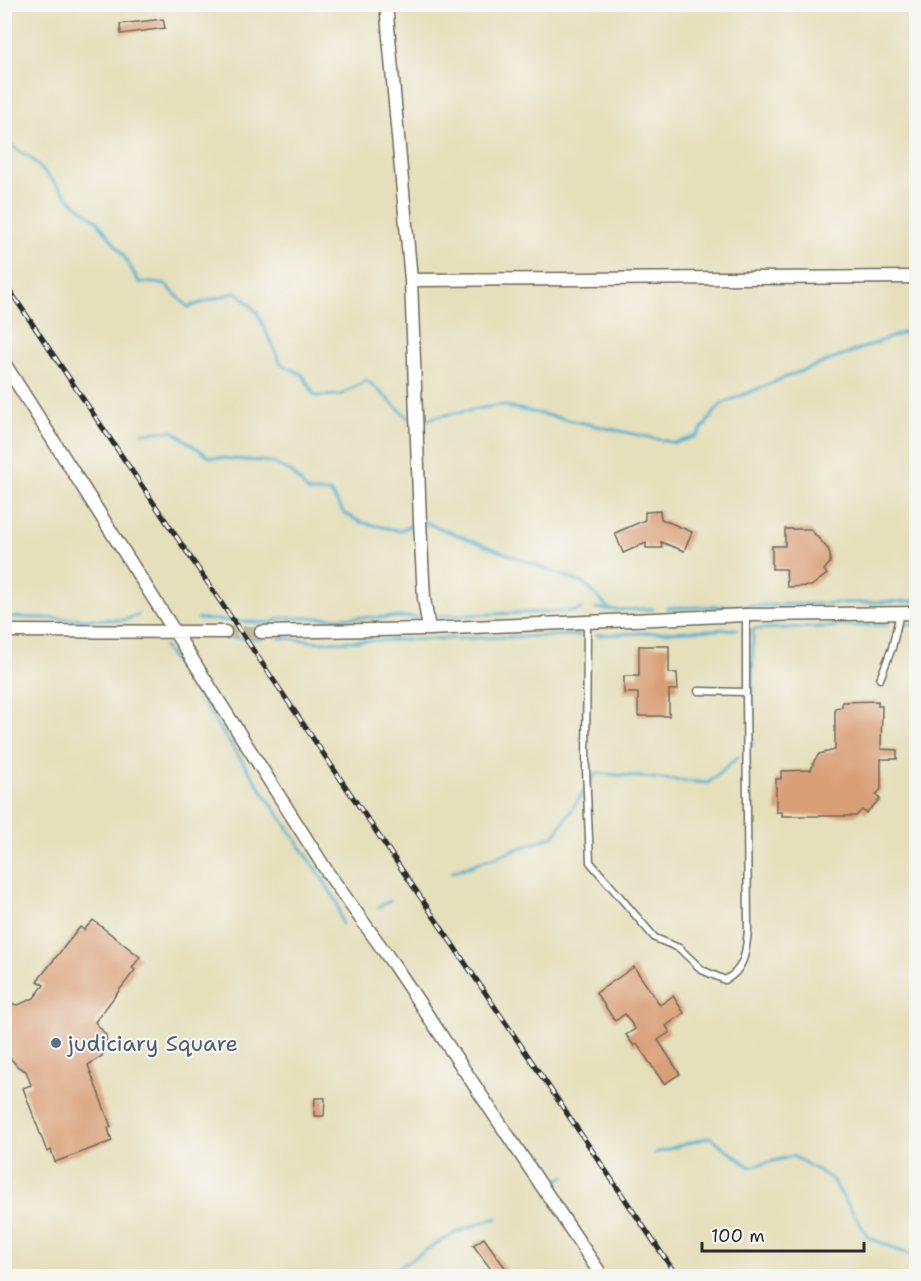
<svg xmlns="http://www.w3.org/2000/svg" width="921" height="1281" viewBox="0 0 921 1281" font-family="'Shantell Sans',sans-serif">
<rect width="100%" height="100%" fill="#f6f6f2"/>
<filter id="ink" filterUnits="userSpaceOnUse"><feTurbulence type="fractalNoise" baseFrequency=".0167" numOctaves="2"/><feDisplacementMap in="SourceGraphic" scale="12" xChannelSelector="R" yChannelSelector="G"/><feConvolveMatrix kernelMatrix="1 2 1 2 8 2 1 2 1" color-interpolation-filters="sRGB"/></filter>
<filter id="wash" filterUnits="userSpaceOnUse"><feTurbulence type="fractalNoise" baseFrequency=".008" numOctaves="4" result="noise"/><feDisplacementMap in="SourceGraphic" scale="24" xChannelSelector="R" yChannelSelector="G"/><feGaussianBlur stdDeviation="1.35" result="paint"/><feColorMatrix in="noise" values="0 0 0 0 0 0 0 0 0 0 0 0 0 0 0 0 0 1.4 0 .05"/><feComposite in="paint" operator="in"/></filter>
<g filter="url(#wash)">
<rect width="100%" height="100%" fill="#e5dfbb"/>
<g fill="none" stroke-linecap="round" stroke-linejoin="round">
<!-- stream -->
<path stroke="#52b0d0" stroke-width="3" d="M4 141 32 159 72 201 97 221 122 253 139 282 165 284 188 307 237 292 257 312 281 364 303 375 315 396 340 395 367 380 413 422
M421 423 434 417 500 405 675 443 697 436 721 404 791 375 916 328
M142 433 173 431 209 457 271 462 291 472 309 492H330L344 513 360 522 400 531 415 523
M424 522 585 584 610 610
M596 608 610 610 653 609
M667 608 916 601
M438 616 577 611 581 608
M4 617 124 620 138 615
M198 619 271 623 280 618 416 617
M905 624 916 625
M597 635 737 629
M225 638H263
M279 638C293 638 306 641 321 642L580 635
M164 647 322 878 337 902 342 924
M752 746 753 629 888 625
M589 785 596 773 708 783 738 757
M453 872 554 836 585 790
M378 907 390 901
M655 1153 710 1137 750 1167 793 1156 831 1178 869 1238 916 1257
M548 1186 565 1176
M391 1273C423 1251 459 1227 497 1218"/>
</g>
<g id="blocks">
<!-- building -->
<path fill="#d99f77" d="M163 19 165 28 121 34 120 24Z
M660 511 661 519 692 532 684 551 661 542 662 548H646V543L623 553 615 533 645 520V512Z
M785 529H810L828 549 830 555V563L824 570 827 574 811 586 787 587 786 569H772V546H785Z
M639 646H669V673H677L678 690H669V716H638V693H624V676H639Z
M878 701V706H882L881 749 897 750V759H881V789L876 795 880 799 866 813 862 810 856 816H782V812H776V779H781V771L811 770 814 761 819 754 835 750V708L842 707V702Z
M93 920 140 957 132 968 135 970 95 1022 106 1035 107 1046 102 1056 88 1065 111 1127 108 1128 112 1141 55 1162 51 1150 47 1152 23 1088 31 1085 26 1071 18 1067 8 1056 4 1055V1002L18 1005 34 998 44 985 37 981 80 927 84 930Z
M634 967 660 1005 673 996 684 1013 666 1026 670 1032 658 1040 680 1074 664 1084 637 1044 634 1046 626 1035 635 1029 625 1014 615 1021 596 993Z
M315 1098H325L324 1116H314Z
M484 1238 511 1276H496L473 1245Z"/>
</g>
</g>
<g filter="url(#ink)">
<use href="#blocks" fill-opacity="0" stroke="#6c6a5d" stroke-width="1.5"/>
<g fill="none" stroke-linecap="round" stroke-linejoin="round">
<!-- street-tunnel -->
<path stroke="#c0bb9e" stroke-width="12" stroke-dasharray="12 6" stroke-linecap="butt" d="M225 632H261"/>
<defs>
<path id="lane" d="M587 623 586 769 590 862 655 938 679 948 702 970 725 980C745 970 746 951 748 930L746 692
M880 679 892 648 900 613
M698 691 746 692V615"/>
<path id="street" d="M386 4 411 280 420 521 424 598 429 629
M411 280 916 277
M4 363 328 873 394 965 602 1276
M4 631 225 632
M261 632 429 629 746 615 916 613"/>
</defs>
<!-- lane casing -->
<use href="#lane" stroke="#6c6a5d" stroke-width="9"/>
<!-- street casing -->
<use href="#street" stroke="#6c6a5d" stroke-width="15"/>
<!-- lane -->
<use href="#lane" stroke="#fff" stroke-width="6"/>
<!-- street -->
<use href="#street" stroke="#fff" stroke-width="12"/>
<defs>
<path id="rail" d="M4 282 677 1276"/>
</defs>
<!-- rail casing -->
<use href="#rail" stroke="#2b2b2b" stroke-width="5"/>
<!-- rail -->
<use href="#rail" stroke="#f6f6f2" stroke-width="3" stroke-dasharray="9" stroke-linecap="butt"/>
</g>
</g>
<!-- markers -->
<circle fill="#5c6f8a" stroke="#f6f6f2" stroke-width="2" cx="56" cy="1043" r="6"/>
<g text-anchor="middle" stroke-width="4.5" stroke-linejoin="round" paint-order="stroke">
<!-- service labels -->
<g font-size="22" fill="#4e5e75" stroke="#f6f6f2" text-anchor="start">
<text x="68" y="1051">judiciary Square</text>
</g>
</g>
<!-- margin -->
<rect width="921" height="1281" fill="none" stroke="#f6f6f2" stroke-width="24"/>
<!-- scale -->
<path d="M702 1242v9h162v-9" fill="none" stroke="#2b2b2b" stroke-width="3"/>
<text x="711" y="1242" font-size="18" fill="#2b2b2b" stroke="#f6f6f2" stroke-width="4.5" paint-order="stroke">100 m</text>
</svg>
